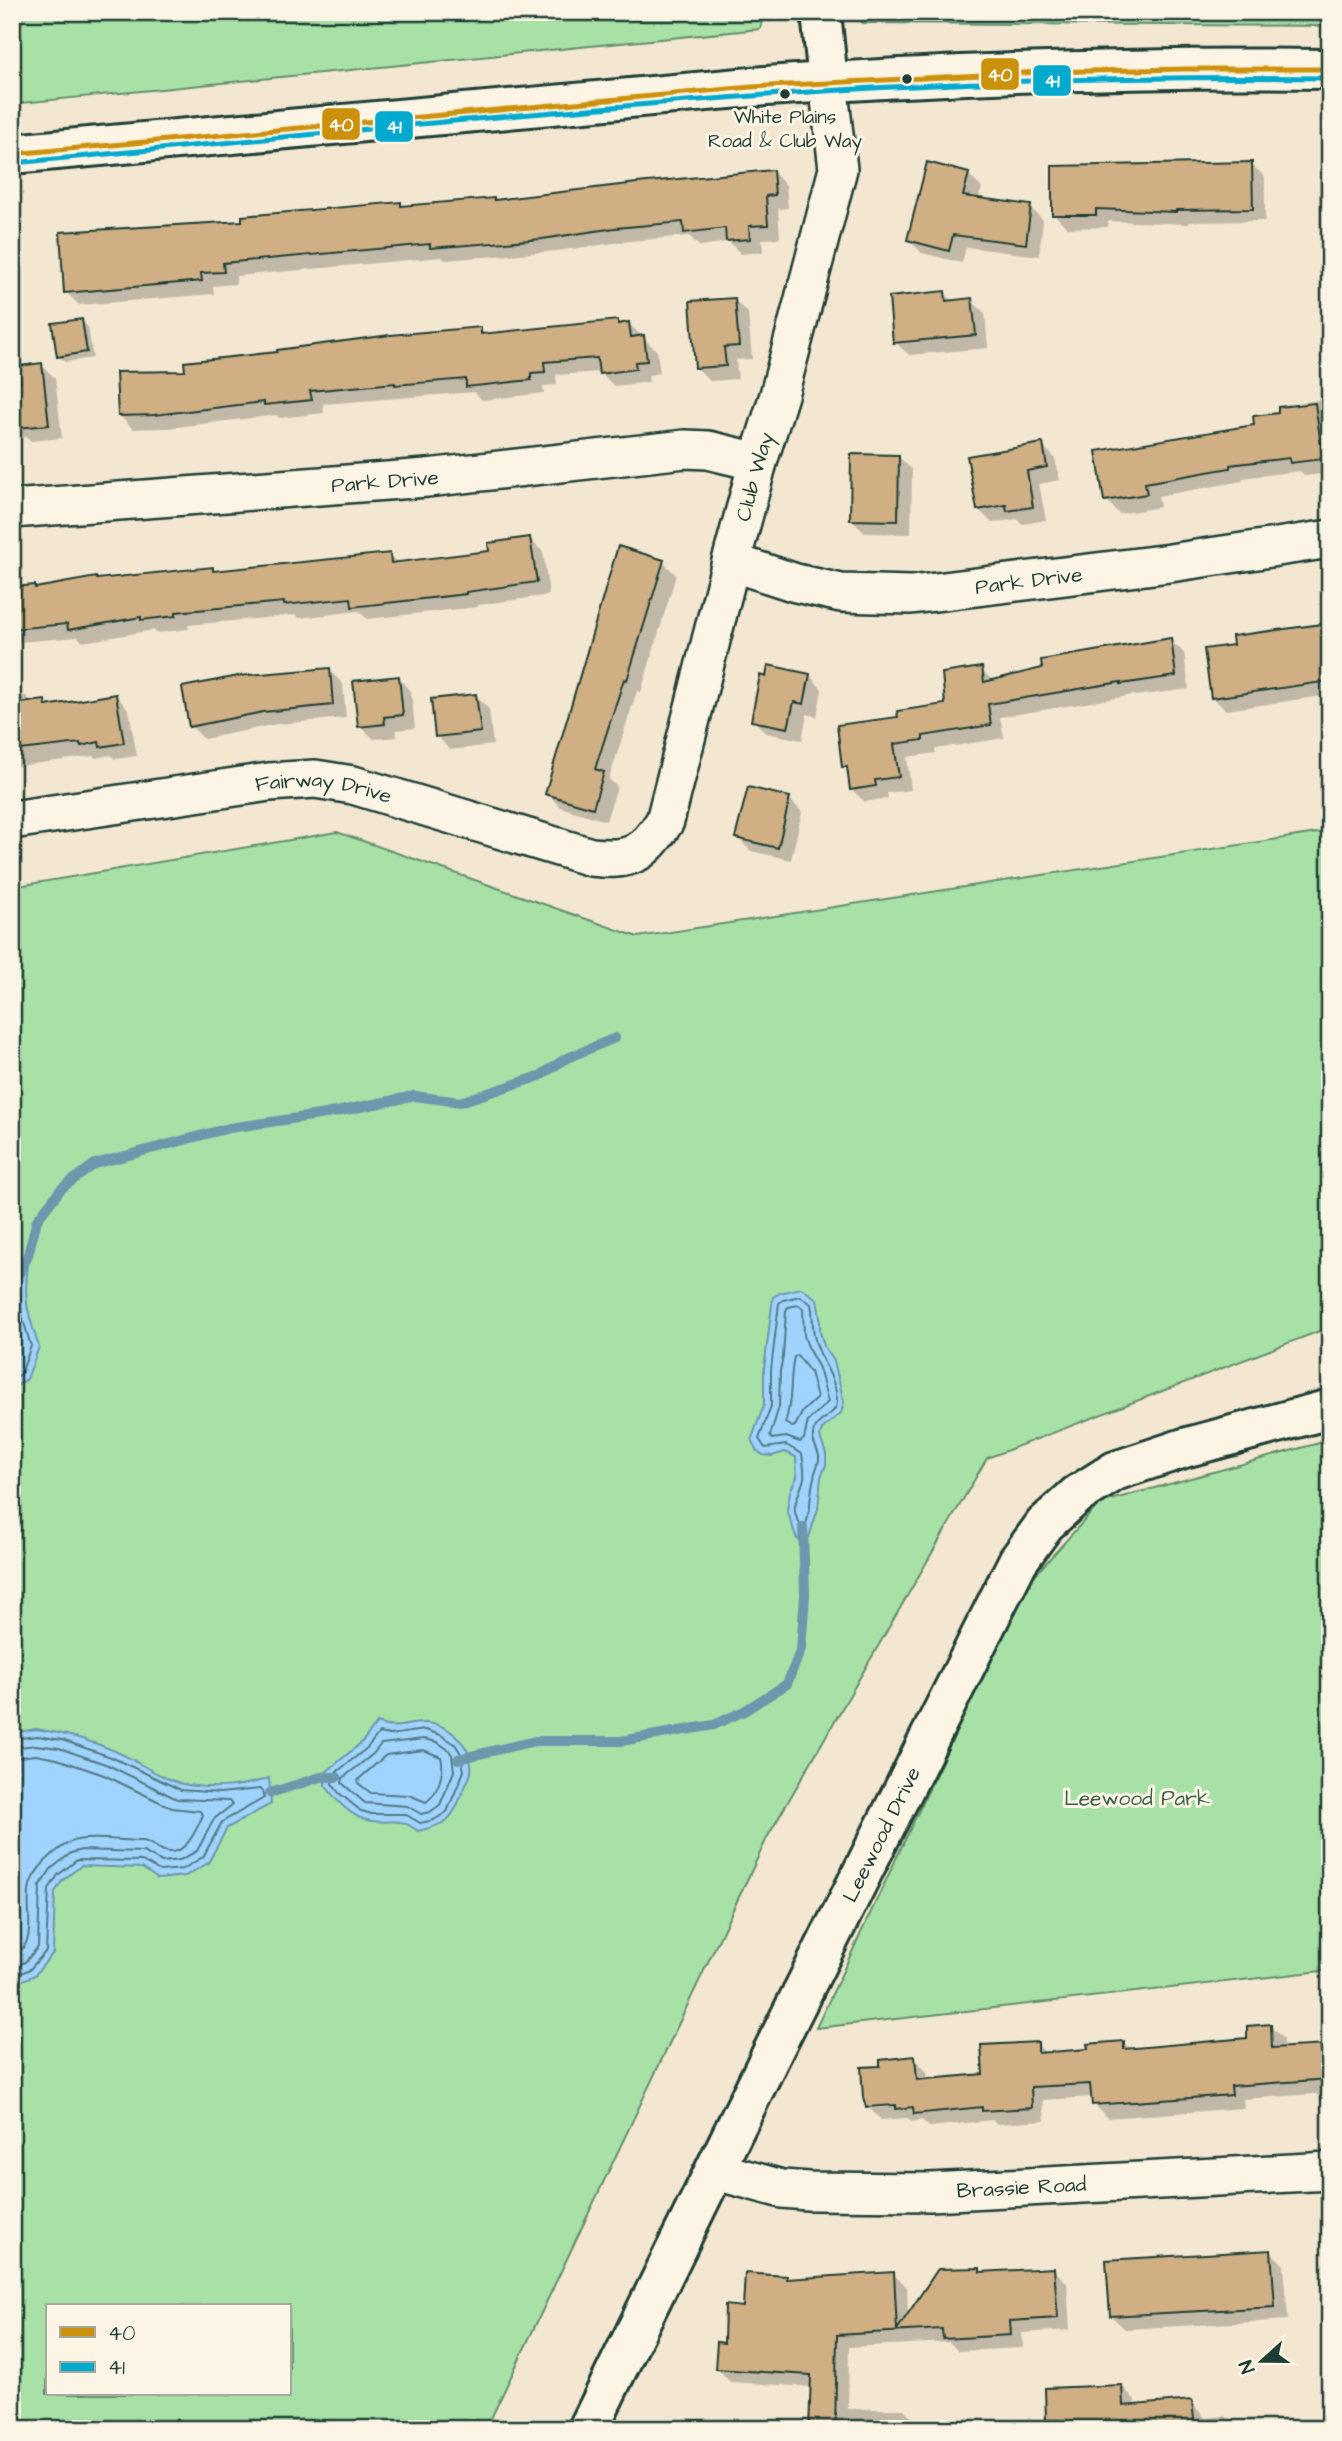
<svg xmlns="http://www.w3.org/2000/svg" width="1342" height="2441" viewBox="0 0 1342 2441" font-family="'Architects Daughter',sans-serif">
<rect width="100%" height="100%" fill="#f3e7d1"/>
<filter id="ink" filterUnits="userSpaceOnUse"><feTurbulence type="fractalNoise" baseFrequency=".0143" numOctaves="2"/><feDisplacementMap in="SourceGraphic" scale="14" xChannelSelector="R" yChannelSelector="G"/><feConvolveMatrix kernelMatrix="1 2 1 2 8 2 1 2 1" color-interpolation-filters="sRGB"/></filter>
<g filter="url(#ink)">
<!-- green -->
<path fill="#a8e1a6" stroke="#648f6d" stroke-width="2" fill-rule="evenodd" d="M12 12H764L760 29 12 104Z
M860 12H1330V26L862 23Z
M1330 831V1327L987 1458 767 1838 486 2429H12V887L337 832 638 937ZM47 2306H289V2394H47Z
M1330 1440V1970L816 2028 1025 1586 1100 1503Z"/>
<!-- water -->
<path fill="#a0d3fd" stroke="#6c97ad" stroke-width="2" d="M19 1256 28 1265C23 1301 28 1313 39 1347L27 1379 12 1389V1261Z
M801 1288 817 1299 820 1318V1332L824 1346 834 1361 844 1402 841 1413 822 1429 820 1437 826 1454V1465L821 1477 818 1509 809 1537 797 1539 787 1510 790 1491 797 1477 796 1457 785 1452 772 1456 763 1455 756 1450 752 1438 764 1405V1369L773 1297 780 1293Z
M377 1723C394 1731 406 1723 424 1723 449 1723 474 1746 471 1772 470 1778 465 1786 463 1792 451 1820 449 1824 418 1831 397 1816 395 1824 371 1821 351 1818 336 1800 325 1785L326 1772 362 1742Z
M36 1729C63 1733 90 1740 115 1751 136 1760 161 1779 183 1784 211 1790 243 1787 269 1778L271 1804 227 1828 208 1863 185 1876 158 1879 142 1868 81 1866 63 1880 55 1892 53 1953 35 1975 12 1985V1733Z"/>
<!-- shadow -->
<path fill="#0003" fill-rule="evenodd" d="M1251 164 1265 177V221L1189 222V224L1108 221V227L1067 228 1054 214Z
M773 172 786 185 788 208 778 209 780 238 762 239 763 252 741 254 729 242 699 246 689 236 629 241 557 251 445 260 442 257 236 276V284L213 286 214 294 79 305 66 292 244 222 400 204 403 207 495 202Z
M1319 172H1330V247L1320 237Z
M968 174 982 188 978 200 1030 207 1043 220 1039 256 966 247 962 263 922 253 909 240Z
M945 293 953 302 971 300 985 313 988 348 909 355 895 342Z
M734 300 748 313 752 359 736 360 738 379 710 381 696 367Z
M81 321 88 327 93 358 65 362 59 356Z
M617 322 620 325 629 324 657 351 660 373 648 375 649 382 614 386 600 372 556 375 557 385 543 386 544 393 482 400 474 392 323 404 324 413 279 418 277 415 168 428 133 429 119 415 186 373 480 329 486 335Z
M41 365 55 378 62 438 31 441 27 437H22L12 428V385L22 383Z
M1330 398V473L1305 476 1300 471 1242 478 1243 481 1158 496 1160 507 1119 514 1106 500 1301 406 1300 403Z
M1042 445 1055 458 1060 480 1039 484 1046 520 1022 524 1017 519 992 523 979 510Z
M899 457 912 470 911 534 865 533 851 520Z
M530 539 543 552 549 595 478 605V607L367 619 359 611 299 618 296 615 188 625 189 629 156 633 154 630 83 642 78 637 19 642 20 657 12 658V588L35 587 37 589 212 569 216 573 389 555 398 563 491 552Z
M663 562 676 575 641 692 637 691 609 779 617 787 606 821 560 807 547 793Z
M1330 624V695L1226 710 1212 697 1235 646Z
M1170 640 1184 653 1189 689 1136 696 1134 695 1000 717 1004 738 935 749 936 753 907 757 911 790 887 793 888 798 865 802 851 789 849 771 844 766 900 718 947 705 981 669 994 682Z
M329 670 343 684 346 718 277 724 204 739 191 726Z
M809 675 822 689 817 717 807 714 802 740 766 733 753 720Z
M398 677 411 691 415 728 396 730 397 737 374 739 360 726Z
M26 696 32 703 44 701 50 707 116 696 129 710 137 756 115 759 111 755 96 758 93 756 12 767V698Z
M476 696 489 709 493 745 450 750 437 736Z
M789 798 802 812 791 860 751 851 737 837Z
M1270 2026 1284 2039V2049L1330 2047V2106L1316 2094 1243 2099 1244 2108 1107 2118 1094 2104 1093 2097 1043 2100 1045 2121 997 2124 993 2120 929 2127 922 2120 912 2122 907 2118 881 2120 868 2107 882 2067 914 2058 927 2072 928 2081 985 2075 1037 2044 1047 2054 1089 2051 1123 2042 1131 2050 1249 2040ZM904 2102 905 2105 877 2108V2105Z
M1271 2252 1284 2265 1288 2320 1125 2329 1111 2316Z
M979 2270 983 2274 1054 2270 1067 2283 1070 2330 1022 2333 1023 2348 958 2351 949 2342 849 2347 848 2409H904L917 2423V2428L959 2426 962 2429H826L812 2387 730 2382 717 2368 725 2345 744 2309 787 2277 790 2281 893 2274 907 2287 908 2316Z
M1122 2386 1135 2400V2407L1191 2402 1205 2418 1225 2416 1237 2429H1048L1047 2390Z
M1323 2407H1330V2429H1324Z"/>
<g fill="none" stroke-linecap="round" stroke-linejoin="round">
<!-- shore -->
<path stroke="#537984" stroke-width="2" d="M12 1266 20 1269C17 1305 21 1313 31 1346L21 1374 12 1380
M800 1296 811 1304C814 1318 811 1332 817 1346 823 1364 837 1381 837 1402 837 1416 814 1419 813 1435 812 1443 818 1449 819 1456 820 1463 815 1470 814 1477 810 1493 811 1508 806 1524L803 1527C786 1509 800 1496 804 1478 805 1471 803 1461 802 1454L786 1445 765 1448 759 1439 771 1406V1370L779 1303 783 1300Z
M799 1305 803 1309 804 1336 810 1352 819 1368 828 1402 808 1421 804 1439 800 1442 786 1437 772 1439 770 1436 779 1407 780 1371 783 1357 786 1311 788 1307Z
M797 1355 810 1372 817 1398 803 1411 795 1426 792 1427 785 1423C793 1402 789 1379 794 1357Z
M425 1730 441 1735 455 1744 460 1752 464 1771 447 1812 434 1820 420 1823 405 1814H372L361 1811 339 1793 332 1784 333 1775 367 1748 379 1733 390 1735Z
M12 1739 37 1736 62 1740 111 1757 181 1790 220 1793 260 1789 263 1791 264 1798 222 1822 203 1857 183 1869 160 1871 142 1861 77 1860 58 1875 49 1889 46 1951 30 1969 12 1977
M424 1739 437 1742 449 1750 452 1755 454 1771 440 1805 430 1812 421 1814 407 1806 365 1803 342 1783 343 1778 373 1754 381 1744Z
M12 1748 36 1745 59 1748 108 1765 177 1799 229 1801 232 1805 214 1819 197 1851 180 1860 162 1862 143 1852 81 1850 71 1853 51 1869 40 1886 38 1947 25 1962 12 1968
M423 1750 441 1757C445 1771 438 1794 426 1802L409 1795 371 1793 358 1783 359 1779 386 1755Z
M12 1758 36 1755 57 1759 104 1775 172 1808 200 1811 203 1815C197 1829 185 1858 164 1851 156 1848 152 1843 143 1841 122 1841 98 1836 77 1840 68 1841 61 1848 54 1853 45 1861 35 1871 31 1882 22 1906 42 1943 12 1956"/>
<!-- stream -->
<path stroke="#6c97ad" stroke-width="10" d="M20 1272 28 1255 37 1220 61 1189 95 1164 229 1128 326 1114 414 1096 460 1102 540 1076 565 1059 615 1038
M458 1759 535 1741H621L714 1725 744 1711 787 1684 801 1649 805 1595 803 1527
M270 1793 321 1777H337"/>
</g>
<!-- building -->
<path fill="#cfaf83" stroke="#1f3d34" stroke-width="2" d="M927 162 969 173 963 196 1031 205 1026 244 953 235 949 251 907 240Z
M1252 162 1253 209 1176 210V212L1096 209V215H1052V166Z
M773 170 775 195 766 196 768 225 749 226 750 239 726 241 725 228 684 233 683 222 615 228 542 239 430 248V244L223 263 224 272 201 273 202 281 64 293 60 232 242 221V216L401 202V206L494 198V200L637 183Z
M945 291 946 301 972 298 976 335 893 343 889 297Z
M735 298 739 346 724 347 726 366 695 368 690 301Z
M82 319 87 352 57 357 52 323Z
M618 320V324L629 322 631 337 644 335 647 361 635 362 636 369 599 374 597 358 544 362 545 372 531 373V380L466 387V379L395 385V383L310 391 312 400 264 405V402L154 415 118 416 116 372 185 371 184 362 277 352V350L390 335 481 327V334Z
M42 363 49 425 16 428 15 424H12V383L20 382 18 366Z
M1315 403 1323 459 1290 463 1289 458 1230 465V468L1145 483 1147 494 1104 501 1096 451 1254 425 1253 416 1278 413V407Z
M1043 443 1047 467 1027 471 1033 507 1007 511 1006 505 977 510 967 456Z
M851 454 899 455 898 521 850 520Z
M530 537 537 582 466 592V594L352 607 351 598 284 605V602L176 612V616L141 620V617L68 630 67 624 12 629V587L35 585V588L96 577 97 579 213 567V571L390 553 391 563 489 551 488 543Z
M618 546 664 560 627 680 624 679 595 769 604 772 593 808 545 794Z
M1330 623V681L1211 698 1204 649 1233 645 1232 636Z
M1171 638 1176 676 1121 684V682L988 704 991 725 923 736V740L894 744 899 777 875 780 876 786 850 790 847 767H842L837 725 898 717 897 711 945 704 942 673 982 667 984 682 1042 668 1041 660Z
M768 665 810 674 804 704 794 702 788 728 751 721 760 675 766 677Z
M330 668 333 705 263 712 189 727 182 687 238 676Z
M399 676 403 715 384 717 385 724 358 727 353 681Z
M116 694 124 743 100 747 99 742 81 746 80 743 12 751V704L45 700 46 706Z
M476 694 481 732 435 737 431 699Z
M748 787 790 797 778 848 735 838Z
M1271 2024 1272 2048 1328 2045 1330 2079 1231 2086 1232 2095 1092 2105 1090 2084 1031 2087 1032 2108 982 2111V2107L914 2114 913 2107 896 2109V2105L866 2107 863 2097 861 2067 880 2066V2060L915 2056 917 2080 983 2074 981 2045 1038 2042V2053L1088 2049 1087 2044 1124 2041V2049L1247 2038V2026Z
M1271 2250 1275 2307 1110 2316 1106 2260Z
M980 2268V2272L1054 2268 1058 2318 1010 2321 1011 2335 943 2339 942 2329 837 2335 835 2429H809L811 2375 715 2369 717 2342 724 2343 725 2305 743 2307 745 2273 787 2276V2279L894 2272 897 2330 938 2269Z
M1122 2385 1123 2406 1192 2400 1195 2429H1057V2420H1046L1045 2388Z"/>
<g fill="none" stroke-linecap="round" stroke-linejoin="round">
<defs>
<g id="minor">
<path id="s1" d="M12 509 427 478 685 449 708 450 758 462"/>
<path id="s2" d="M731 562 796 583 841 593 911 595 1170 563 1330 539"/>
<path id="s3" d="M12 820 269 782 315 779 353 785 591 857C631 861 642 856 665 821L731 562 758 462 779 395 838 169 828 82"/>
<path id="s4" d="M716 2171 782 2189 808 2191 930 2192 1330 2171"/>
</g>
<g id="tertiary">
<path id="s5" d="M588 2429 769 2059 1018 1561 1045 1524 1077 1495 1115 1471 1184 1448 1330 1409"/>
</g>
<path id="secondary" d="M821 12 828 82"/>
<path id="primary" d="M12 154 751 87C944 74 1137 66 1330 69"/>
</defs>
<!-- minor casing -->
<use href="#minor" stroke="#1f3d34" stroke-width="42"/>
<!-- tertiary casing -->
<use href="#tertiary" stroke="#1f3d34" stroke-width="44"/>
<!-- secondary casing -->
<use href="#secondary" stroke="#1f3d34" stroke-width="44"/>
<!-- primary casing -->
<use href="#primary" stroke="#1f3d34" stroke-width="44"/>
<!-- minor -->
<use href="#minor" stroke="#fcf5e5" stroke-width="37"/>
<!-- tertiary -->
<use href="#tertiary" stroke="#fcf5e5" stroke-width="38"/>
<!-- secondary -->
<use href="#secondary" stroke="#fcf5e5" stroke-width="38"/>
<!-- primary -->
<use href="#primary" stroke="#fcf5e5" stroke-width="38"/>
<defs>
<path id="bus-1" d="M12 154 751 87 1040 72 1185 69H1330"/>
<path id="bus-2" d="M13 163C259 140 506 114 753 96 945 81 1137 76 1330 78"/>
</defs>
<!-- bus-1 casing -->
<use href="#bus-1" stroke="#fcf5e5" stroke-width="10"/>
<!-- bus-2 casing -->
<use href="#bus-2" stroke="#fcf5e5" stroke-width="10"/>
<!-- bus-1 -->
<use href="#bus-1" stroke="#cc910a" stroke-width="5"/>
<!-- bus-2 -->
<use href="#bus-2" stroke="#00a9ce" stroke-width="5"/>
</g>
</g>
<!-- markers -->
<g fill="#1f3d34" stroke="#fcf5e5" stroke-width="2.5">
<circle cx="907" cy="79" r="6"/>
<circle cx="785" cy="94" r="6"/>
</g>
<g text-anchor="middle" stroke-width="6" stroke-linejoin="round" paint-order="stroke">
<!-- bus labels -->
<g font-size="19" fill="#1f3d34" stroke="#fcf5e5">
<text x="785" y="123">White Plains<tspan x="785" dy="24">Road &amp; Club Way</tspan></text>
</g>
<!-- street labels -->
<g font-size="21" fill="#1f3d34" stroke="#fcf5e5">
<text dy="7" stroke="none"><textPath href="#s3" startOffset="1038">Club Way</textPath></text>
<text dy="7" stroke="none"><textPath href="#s1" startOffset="374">Park Drive</textPath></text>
<text dy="7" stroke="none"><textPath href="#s2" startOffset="303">Park Drive</textPath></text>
<text dy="7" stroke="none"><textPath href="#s3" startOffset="315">Fairway Drive</textPath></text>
<text dy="7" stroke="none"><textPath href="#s5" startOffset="663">Leewood Drive</textPath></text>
<text dy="7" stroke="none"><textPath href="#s4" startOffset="308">Brassie Road</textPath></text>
</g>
<!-- park labels -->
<g font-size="21" fill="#3a5e4b" stroke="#fcf5e5">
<text x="1137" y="1805">Leewood Park</text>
</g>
</g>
<g stroke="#fcf5e5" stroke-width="2.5">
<rect x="980" y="57" width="40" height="34" rx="7" fill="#cc910a"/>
<rect x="1032" y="64" width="40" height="33" rx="7" fill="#00a9ce"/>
<rect x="321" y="107" width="40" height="34" rx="7" fill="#cc910a"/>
<rect x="374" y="110" width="40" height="33" rx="7" fill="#00a9ce"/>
</g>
<g font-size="19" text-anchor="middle" font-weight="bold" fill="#fff">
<text x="1000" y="81">40</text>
<text x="1052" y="87">41</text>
<text x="341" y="131">40</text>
<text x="394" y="133">41</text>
</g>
<!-- margin -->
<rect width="1342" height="2441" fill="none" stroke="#fcf5e5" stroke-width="42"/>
<rect x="21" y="21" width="1300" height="2399" fill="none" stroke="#1f3d34" stroke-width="2.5" filter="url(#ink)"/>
<!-- legend -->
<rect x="46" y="2304" width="245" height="91" fill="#fcf5e5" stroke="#a4ab9e" stroke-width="2"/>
<rect x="60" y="2327" width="35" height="10" fill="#cc910a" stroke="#a4ab9e" stroke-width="2"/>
<text x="108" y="2340" font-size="21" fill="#1f3d34">40</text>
<rect x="60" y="2362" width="35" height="10" fill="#00a9ce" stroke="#a4ab9e" stroke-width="2"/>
<text x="108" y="2374" font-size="21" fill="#1f3d34">41</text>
<!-- north arrow -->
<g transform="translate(1262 2361) rotate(249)" stroke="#fcf5e5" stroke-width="5" paint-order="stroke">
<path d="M0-5L12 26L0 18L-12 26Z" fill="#1f3d34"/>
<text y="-10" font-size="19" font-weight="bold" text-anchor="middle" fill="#1f3d34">N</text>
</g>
</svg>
